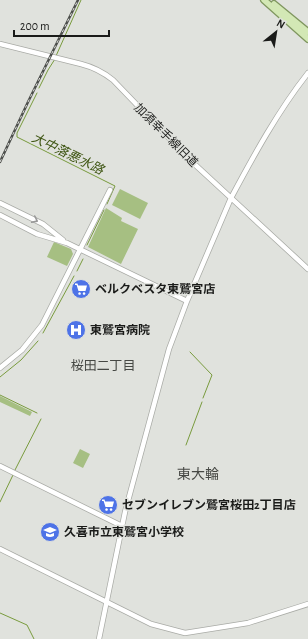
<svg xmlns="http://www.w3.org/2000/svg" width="308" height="639" viewBox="0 0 308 639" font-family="'Alegreya Sans','Noto Sans JP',sans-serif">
<rect width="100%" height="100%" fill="#e0e2dd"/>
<!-- green -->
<path fill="#a6bf82" d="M120 189 148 203 140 219 112 205Z
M106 208 122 218 121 221 138 229 121 264 88 247Z
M54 242 71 249 73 254 67 266 47 257Z
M0 396 32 412 30 416 0 402Z
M80 449 90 454 83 468 73 463Z"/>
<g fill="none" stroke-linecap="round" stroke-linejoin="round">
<!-- stream -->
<path stroke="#799b3d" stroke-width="1" d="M56 56 81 0
M39 88 48 70 55 59
M37 93 17 133V137L115 186 107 204
M87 245 104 210
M77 271 83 259
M43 333 74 276
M190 352 212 375 203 398
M0 377 21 360 38 341
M0 395 37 413
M186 445 202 402
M15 470 41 419
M0 502 13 475
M0 613 27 625 34 639"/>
<defs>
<path id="minor" d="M0 44 81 64C93 67 103 72 113 80L190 160 308 269
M0 203 43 224 63 240
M0 215 37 234 67 243 187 301
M0 368 22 350 42 325 110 190
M0 466 122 526
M0 549 151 624 185 633 248 623 308 604
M99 639 125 512 169 349 187 301 231 198C254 155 278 111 308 73"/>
<path id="major" d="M264 0 308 39
M274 4 308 32"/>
</defs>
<!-- minor casing -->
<use href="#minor" stroke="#a9aba6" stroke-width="6"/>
<!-- major casing -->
<use href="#major" stroke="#7f965f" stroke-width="8"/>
<!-- minor -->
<use href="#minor" stroke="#fff" stroke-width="4.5"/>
<!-- major -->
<use href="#major" stroke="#d3e8b5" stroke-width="5.5"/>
<defs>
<path id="rail" d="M0 162 28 102 78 0"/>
</defs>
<!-- rail casing -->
<use href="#rail" stroke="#4c4e4b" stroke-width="2.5"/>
<!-- rail -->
<use href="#rail" stroke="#e0e2dd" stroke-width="1" stroke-dasharray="3" stroke-linecap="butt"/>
</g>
<!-- one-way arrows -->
<defs><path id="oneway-chevron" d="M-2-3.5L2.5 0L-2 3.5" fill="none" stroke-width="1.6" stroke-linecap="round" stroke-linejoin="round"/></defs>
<use stroke="#989898" href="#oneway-chevron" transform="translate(35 220) rotate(26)"/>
<!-- icons -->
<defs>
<symbol id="supermarket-disc" viewBox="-11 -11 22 22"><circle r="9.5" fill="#4e73e7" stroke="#e0e2dd"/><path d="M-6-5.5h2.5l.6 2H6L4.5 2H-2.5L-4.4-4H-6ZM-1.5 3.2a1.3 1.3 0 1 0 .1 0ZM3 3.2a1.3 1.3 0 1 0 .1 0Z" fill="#fff"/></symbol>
<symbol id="hospital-disc" viewBox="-11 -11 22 22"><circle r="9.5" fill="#4e73e7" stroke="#e0e2dd"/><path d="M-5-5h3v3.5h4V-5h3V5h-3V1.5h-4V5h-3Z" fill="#fff"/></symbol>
<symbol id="school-disc" viewBox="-11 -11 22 22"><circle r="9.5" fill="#4e73e7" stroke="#e0e2dd"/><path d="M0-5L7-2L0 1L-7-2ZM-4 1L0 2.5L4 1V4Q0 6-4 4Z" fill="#fff"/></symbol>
</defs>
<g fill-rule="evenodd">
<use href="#supermarket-disc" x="70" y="278" width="22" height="22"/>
<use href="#hospital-disc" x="65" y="319" width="22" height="22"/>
<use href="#supermarket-disc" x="97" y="494" width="22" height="22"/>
<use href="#school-disc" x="39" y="521" width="22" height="22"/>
</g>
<g text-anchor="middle" stroke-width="3" stroke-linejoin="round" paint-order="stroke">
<!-- street labels -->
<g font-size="12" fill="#1a1b19" stroke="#e0e2dd">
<text transform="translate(166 135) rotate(45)" y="4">加須幸手線旧道</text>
</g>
<!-- poi labels -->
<g font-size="12" font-weight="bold" fill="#1a1b19" stroke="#e0e2dd" text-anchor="start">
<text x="95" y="293">ベルクベスタ東鷲宮店</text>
<text x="90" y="334">東鷲宮病院</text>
<text x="122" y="509">セブンイレブン鷲宮桜田2丁目店</text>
<text x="64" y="536">久喜市立東鷲宮小学校</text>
</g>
<!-- water labels -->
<g font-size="13" font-style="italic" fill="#405715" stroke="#e0e2dd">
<text transform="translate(68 153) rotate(26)" y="5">大中落悪水路</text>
</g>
<!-- neighbourhood labels -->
<g font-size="13" fill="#464844" stroke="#e0e2dd">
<text x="103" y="370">桜田二丁目</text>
</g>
<!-- quarter labels -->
<g font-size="14" fill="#464844" stroke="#e0e2dd">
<text x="198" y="479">東大輪</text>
</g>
</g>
<!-- north arrow -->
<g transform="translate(276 32) rotate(30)" stroke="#e0e2dd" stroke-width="3" paint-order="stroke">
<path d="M0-3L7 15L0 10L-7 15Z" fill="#1a1b19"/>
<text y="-6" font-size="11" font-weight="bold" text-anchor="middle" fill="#1a1b19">N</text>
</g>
<!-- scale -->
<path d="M14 30v6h95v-6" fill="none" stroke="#1a1b19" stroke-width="2"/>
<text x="20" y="30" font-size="12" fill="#1a1b19" stroke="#e0e2dd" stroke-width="3" paint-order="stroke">200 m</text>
</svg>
